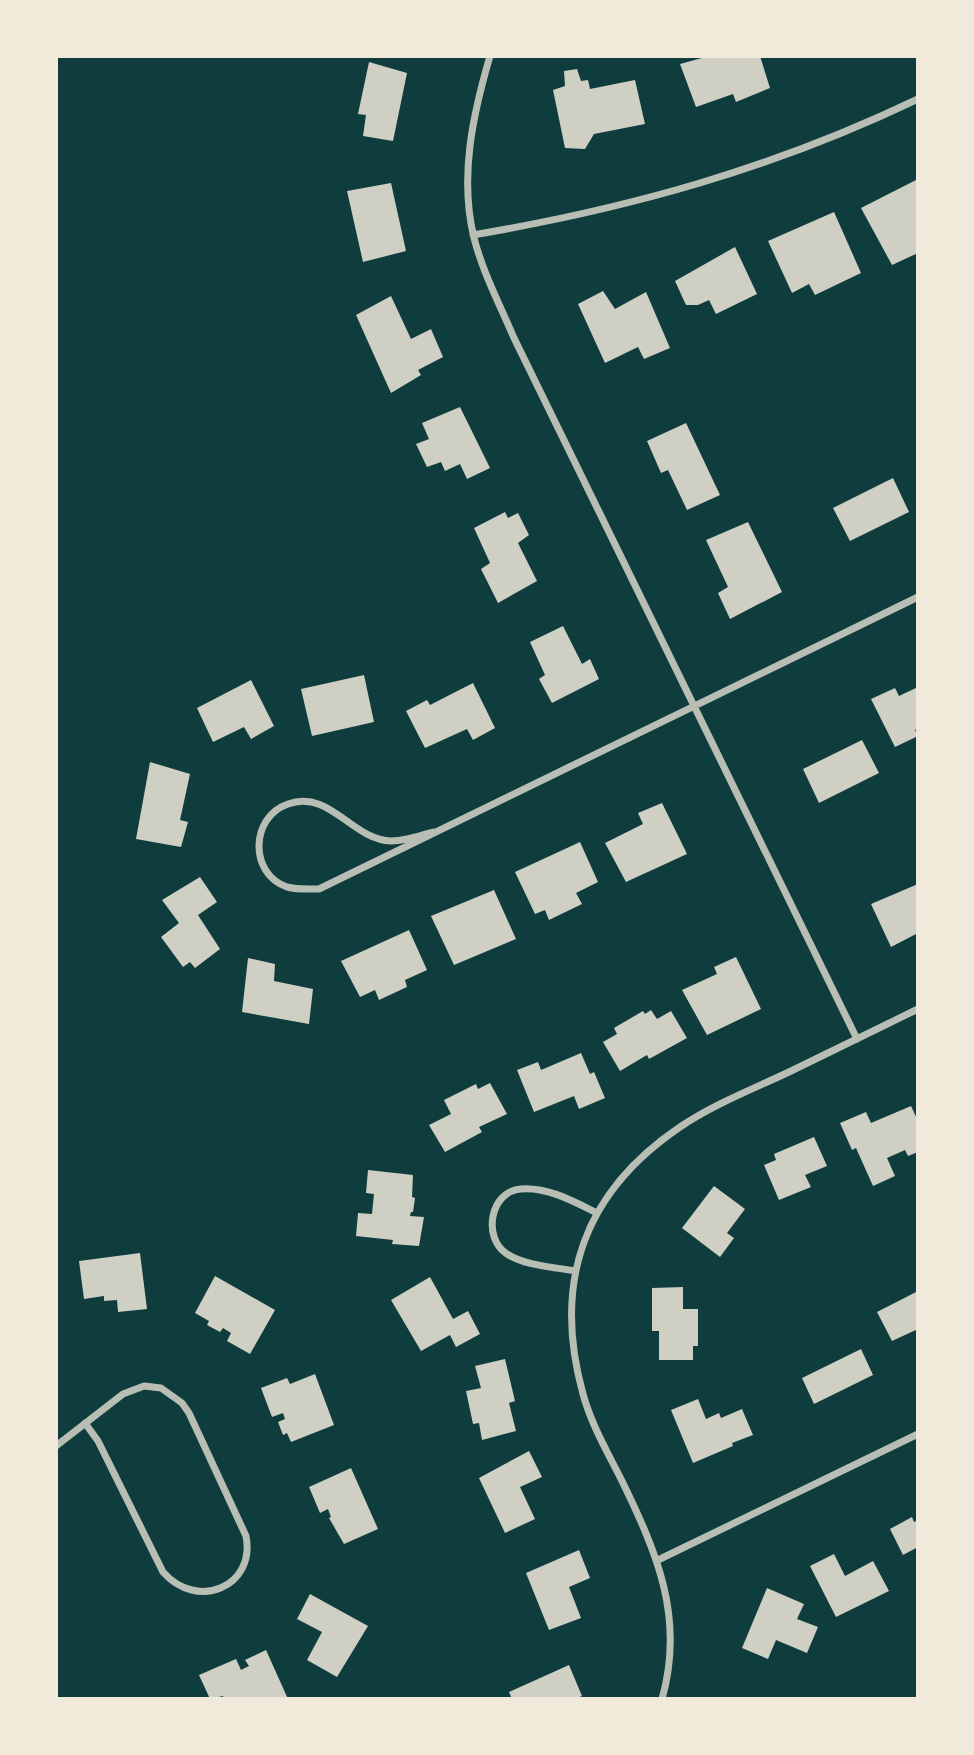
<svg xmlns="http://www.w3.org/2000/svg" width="974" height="1755" viewBox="0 0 974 1755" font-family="'Source Sans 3',sans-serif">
<rect width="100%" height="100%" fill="#0f3d3e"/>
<!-- building -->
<path fill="#cfcfc3" d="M709 56H760L770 88 736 102 733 94 696 107 680 64Z
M369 62 407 73 393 141 363 136 366 115 358 114Z
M577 69 581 81 588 80 590 89 635 80 645 124 594 134 585 149 565 148 553 90 565 86 564 71Z
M918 179V253L892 265 861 208Z
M391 183 406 251 363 262 347 191Z
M834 212 861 273 815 295 809 284 792 293 768 241Z
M735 247 757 294 716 314 709 300 698 305H686L675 281Z
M603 291 615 309 646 292 670 348 644 359 638 347 605 363 578 304Z
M391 296 411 339 431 329 443 357 418 370 421 375 391 393 356 315Z
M460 407 490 468 467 479 460 464 445 471 441 462 427 467 416 444 429 439 422 423Z
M686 423 720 495 687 510 668 470 661 473 647 441Z
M893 478 909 512 850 541 833 508Z
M505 512 508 518 518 513 529 535 518 543 537 581 498 603 481 569 490 563 474 528Z
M748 522 782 592 730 619 718 593 728 587 706 540Z
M563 626 582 664 590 659 599 679 552 703 539 679 545 675 530 642Z
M364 675 374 722 312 736 301 689Z
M251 680 274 726 251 739 244 727 213 742 197 708Z
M473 683 495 728 473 740 467 729 425 748 406 711 427 700 430 705Z
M918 687V728L915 730 918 736 895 747 871 699 895 688 899 696Z
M862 740 879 773 819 803 803 769Z
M150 762 190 774 180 820 188 822 181 847 136 839Z
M662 803 687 854 626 882 605 843 643 824 638 813Z
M580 842 598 882 576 893 582 904 549 920 545 910 535 914 515 872Z
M200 877 217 902 198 915 220 949 195 968 190 962 183 967 161 937 179 923 162 900Z
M918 884V933L891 947 871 904Z
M494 890 516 939 454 965 431 916Z
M409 930 427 970 405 980 407 987 379 1000 375 990 360 997 341 961Z
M736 957 761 1009 707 1035 682 990 717 974 714 967Z
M248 958 275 964 274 981 313 989 309 1024 242 1012Z
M651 1010 657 1019 671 1011 687 1038 649 1059 647 1055 620 1071 603 1042 617 1034 614 1028 643 1011 645 1014Z
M581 1053 590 1074 594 1072 605 1098 579 1109 574 1096 534 1112 517 1070 538 1062 541 1070Z
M490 1083 507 1114 479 1127 482 1132 445 1152 429 1125 451 1114 444 1100 476 1084 478 1089Z
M911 1106 918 1121V1152L908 1156 905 1150 887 1158 895 1176 873 1186 856 1148 852 1150 840 1123 866 1112 871 1123Z
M814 1137 827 1166 805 1175 811 1187 779 1200 764 1165 776 1160 774 1154Z
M368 1170 413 1175 412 1197 415 1198 413 1212H411L410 1216 424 1217 419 1246 392 1244 393 1240 356 1236 358 1213 372 1214 374 1194 366 1193Z
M714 1186 745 1209 727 1233 734 1238 720 1257 682 1228Z
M140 1253 147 1309 118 1312 117 1300 104 1301V1296L84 1299 79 1261Z
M215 1276 275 1310 250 1354 227 1341 231 1333 223 1328 220 1332 207 1325 209 1321 195 1313Z
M430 1277 453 1319 468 1311 480 1334 456 1347 450 1335 421 1351 391 1300Z
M683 1287V1309H698V1346H693V1360H659V1331H652V1288Z
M918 1291V1329L892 1341 877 1312Z
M861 1349 873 1375 814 1404 802 1378Z
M505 1359 515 1401 509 1403 516 1431 482 1440 479 1423 473 1424 466 1391 481 1388 475 1366Z
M315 1374 334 1425 291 1442 287 1433 283 1435 278 1422 285 1419 283 1413 272 1417 261 1388 287 1378 290 1384Z
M698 1399 706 1419 719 1413 721 1418 742 1409 753 1435 732 1443 733 1446 693 1463 671 1410Z
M529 1451 542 1477 520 1487 535 1519 505 1533 479 1478Z
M351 1468 378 1529 344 1544 329 1518 331 1517 328 1509 320 1513 309 1487Z
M912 1517 914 1522 918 1520V1547L903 1555 890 1529Z
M579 1550 590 1578 569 1587 581 1618 549 1630 526 1573Z
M834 1554 845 1576 873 1561 889 1591 836 1617 810 1566Z
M767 1588 804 1604 797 1619 818 1627 807 1653 776 1640 768 1659 742 1648Z
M310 1594 368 1626 337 1677 307 1660 322 1632 297 1619Z
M266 1650 288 1699H224L223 1696 210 1699 199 1675 236 1659 241 1670 249 1666 245 1660Z
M569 1665 582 1696 575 1699H512L509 1692Z"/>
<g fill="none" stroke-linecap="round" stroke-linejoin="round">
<!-- minor -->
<path stroke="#b8beb3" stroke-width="7" d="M490 56C473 114 459 177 474 238 483 273 500 305 514 338L857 1039
M473 235C631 208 774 168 918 99
M433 832C420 836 405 841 391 841 352 840 330 789 288 804 250 817 249 874 287 887 298 890 308 889 319 889L918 597
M575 1271C554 1267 526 1266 507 1254 482 1238 490 1191 521 1189 548 1187 573 1201 597 1213
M56 1446 123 1394 144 1386 161 1388 182 1403 189 1413 246 1536C256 1587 197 1611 163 1572L98 1441 85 1423
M658 1560 918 1434
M662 1699C685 1618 657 1553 622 1481 608 1453 591 1424 583 1394 552 1282 584 1192 680 1127 714 1104 753 1089 789 1072 832 1051 875 1030 918 1009"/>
</g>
<!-- border -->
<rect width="974" height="1755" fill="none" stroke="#f1e9da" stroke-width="116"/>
</svg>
